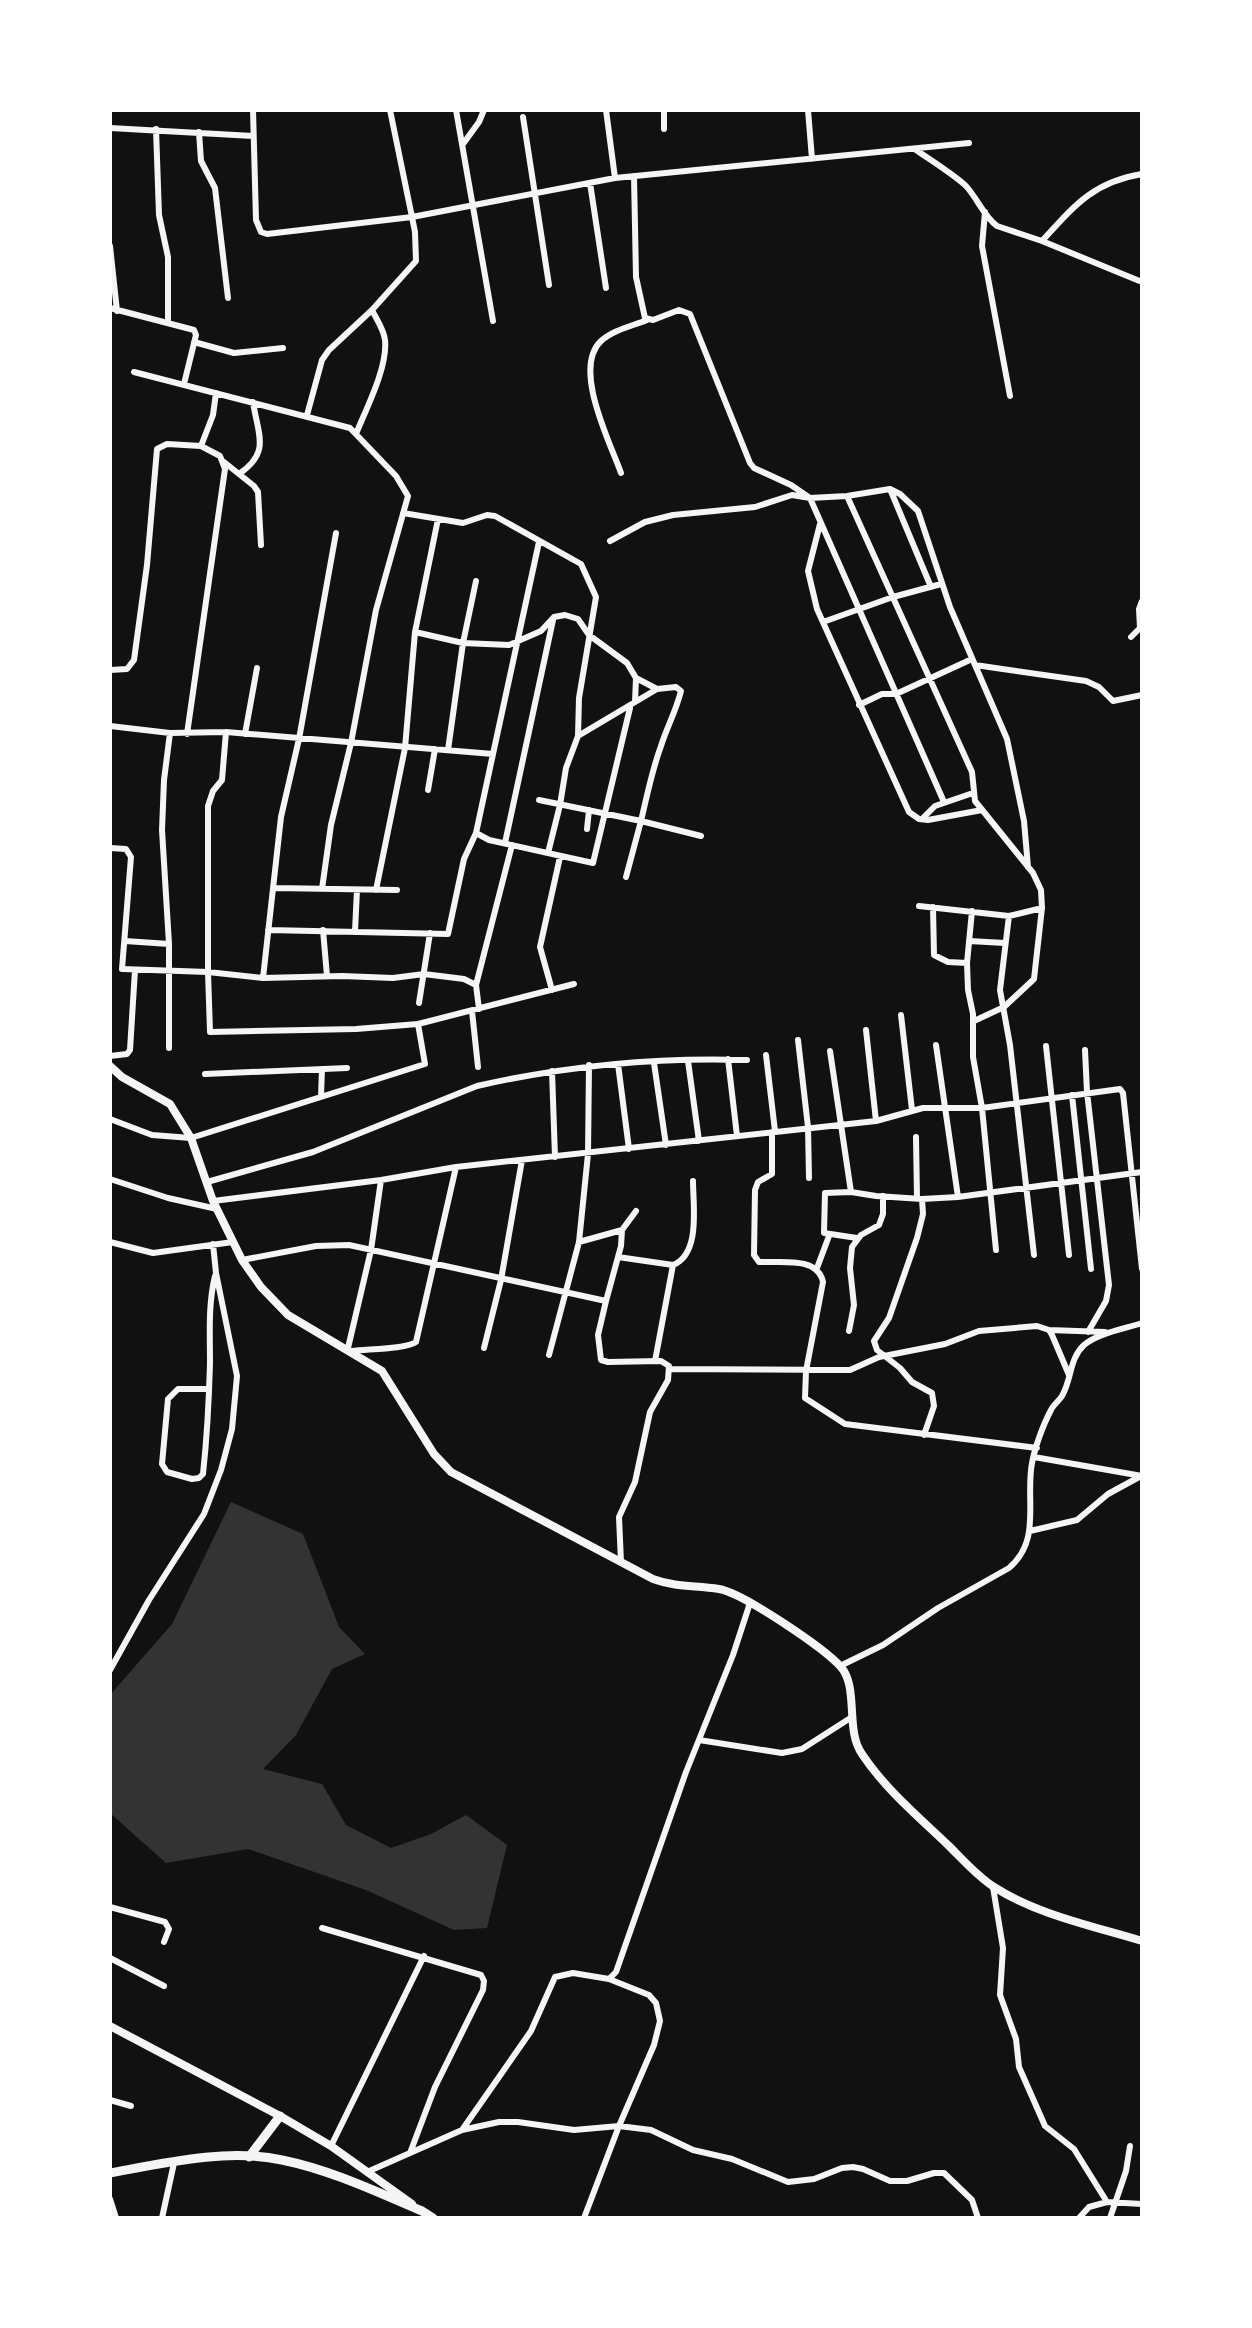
<svg xmlns="http://www.w3.org/2000/svg" width="1252" height="2328" viewBox="0 0 1252 2328" font-family="Poppins,sans-serif">
<rect width="100%" height="100%" fill="#111"/>
<!-- water -->
<path fill="#333" d="M231 1502 303 1534 339 1627 365 1654 332 1669 296 1735 263 1769 322 1784 346 1825 391 1848 431 1834 466 1815 507 1845 487 1928 454 1930 366 1890 248 1849 166 1863 110 1813V1695L172 1624Z"/>
<g fill="none" stroke-linecap="round" stroke-linejoin="round">
<!-- minor -->
<path stroke="#f5f5f5" stroke-width="6" d="M253 110 256 220 261 232 267 234 412 217 415 232 416 261 372 310 329 350 322 360 307 415
M390 110 412 217 615 178 969 143
M456 110 493 321
M606 110 615 178
M808 110 812 159
M523 117 549 285
M110 128 253 136
M156 129 159 215 168 257V322
M664 129V110
M199 132 201 161 215 188 228 298
M463 144 479 122 484 110
M916 150C932 161 950 172 965 185 977 197 983 216 997 226L1042 241 1142 282
M634 176 636 277 645 318 653 320 679 310 690 314 750 463 754 468 791 485 810 498 944 802
M590 183 606 288
M985 212 982 246 1010 396
M1042 241C1074 206 1093 182 1142 174
M110 246 117 311
M110 308 194 330 196 335 184 384
M194 342 234 353 283 348
M134 372 350 428 396 476 408 496 376 610 351 743 331 825 322 889
M356 434C366 409 388 367 385 340 384 330 377 320 372 310
M224 462 254 486 258 492 261 545
M621 473C610 442 572 368 601 341 613 330 632 326 647 320
M239 474C271 452 258 435 253 402
M890 489 931 587
M847 496 972 772 975 801 1033 873 1041 890 1042 908 1034 979 1004 1007 974 1021
M403 513 463 523 487 515 495 516 581 564 596 597 579 698 578 736 566 768 560 805 548 853
M820 524 808 571 817 609 909 812 919 819 928 820 982 810
M610 541 645 522 673 515 755 507 792 495 810 498 847 496 890 489 900 494 918 511 950 607 1007 739 1024 821 1028 867
M823 622 893 597 941 584
M415 632 463 643 509 645 541 631 554 617 565 615 578 619 589 635 627 663 636 678 657 689
M1131 637 1140 628 1139 609 1142 601
M975 665 1086 681 1099 687 1113 701 1142 695
M110 670 127 669 134 660 147 565 157 449 167 444 201 446
M635 702 636 678
M859 705 882 694H896L972 659
M110 726 170 733 226 732 493 754 476 833 464 859 448 934 268 930
M187 734 225 469 220 456 201 446 213 415 216 393
M245 734 257 668
M448 750 463 643 476 581
M493 754 539 542
M428 790 435 749
M539 800 641 821C647 796 652 770 661 746 667 727 676 711 681 691L676 687 657 689 578 736
M922 819 935 806 973 793
M587 829 589 810
M476 833 489 840 593 863 630 708
M505 843 553 620
M110 848 126 849 131 857 122 969 208 972 263 978 342 976 393 978 424 974 464 979 476 985 479 1009
M626 877 641 821 701 836
M275 888 397 890
M376 890 405 748 415 632 438 519
M919 906 1009 916 1042 908
M933 907 934 955 948 962 967 963
M972 911 967 963 968 990 973 1014V1057L982 1108 996 1250
M1009 916 1000 990 1010 1045 1034 1255
M323 930 327 976
M355 931 357 890
M125 941 169 944
M969 941 1005 943
M263 978 281 817 299 739 336 533
M476 985 512 845
M552 990 540 947 560 857
M419 1003 430 933
M472 1011 478 1067
M901 1015 912 1110
M418 1024 574 984
M866 1030 876 1121
M798 1040 808 1127 809 1178
M936 1045 958 1197
M1046 1046 1069 1255
M169 1048V944L162 830 164 780 170 733
M1085 1050 1087 1092 1109 1285 1106 1301 1088 1332
M830 1051 851 1192
M766 1055 775 1131
M110 1056 127 1054 130 1050 135 970
M728 1059 737 1136
M688 1061 699 1141
M654 1063 666 1145
M618 1064 629 1149
M552 1071 555 1157
M205 1074 347 1068
M1072 1095 1091 1269
M321 1096 322 1069
M110 1119 152 1135 191 1138 425 1064 418 1024 356 1029 210 1032 208 972V806L213 791 222 780 226 732
M772 1132V1174L758 1182 755 1190 754 1255 759 1262C780 1263 818 1256 823 1282L806 1371 805 1398 845 1424 1037 1448
M916 1137 917 1198
M110 1179 168 1198 217 1209
M207 1182 313 1152 477 1086C565 1066 656 1057 747 1060
M922 1199 923 1214 917 1238 889 1318 874 1341 877 1350 900 1368 912 1382 932 1393 934 1406 924 1435
M213 1201 381 1180 456 1167 876 1121 923 1108H982L1120 1089 1123 1093 1142 1269
M622 1230 636 1211
M857 1238 824 1233 825 1193 851 1192 876 1196 922 1199 958 1197 1142 1172
M110 1242 153 1253 233 1242
M618 1257 673 1265C701 1254 693 1205 693 1181
M242 1260 316 1246 349 1245 606 1301 621 1246 622 1230 579 1242 588 1154 589 1065
M817 1268 829 1236
M606 1301 598 1335 601 1360 608 1362 661 1361 669 1366 668 1380 650 1412 635 1482 619 1517 621 1562
M1049 1330 1105 1332
M849 1331 854 1305 850 1268 852 1247 861 1235 879 1225 883 1214V1196
M348 1348 371 1250 381 1180
M484 1348 501 1280 522 1160
M352 1351C367 1349 407 1349 416 1342L456 1167
M549 1355 579 1242
M655 1361 673 1265
M670 1369 850 1370 879 1357 945 1344 979 1331 1037 1326 1049 1330 1052 1335 1069 1375
M209 1389H178L168 1399 162 1464 167 1472 192 1479 199 1478 203 1474C207 1437 209 1400 210 1363 210 1333 208 1305 215 1276
M1034 1457 1142 1476
M1030 1531 1077 1520 1108 1494 1141 1476
M840 1666 883 1645 938 1608 1009 1568C1042 1540 1025 1500 1032 1463 1035 1447 1043 1425 1051 1410 1053 1405 1059 1401 1062 1396 1072 1379 1069 1359 1084 1345 1098 1333 1124 1329 1142 1323
M110 1670 149 1600 204 1514 221 1470 232 1429 237 1376 216 1273 213 1244
M699 1740 782 1753 802 1749 852 1717
M993 1887 1003 1948 1000 1995 1016 2039 1019 2067 1045 2126 1074 2149 1107 2202 1142 2204
M110 1907 165 1922 169 1929 164 1942
M322 1928 481 1975 484 1981 483 1990 435 2087 410 2153
M110 1958 164 1986
M110 2100 131 2106
M462 2130 531 2031 555 1977 573 1973 609 1979 616 1972 686 1772 733 1655 750 1603
M331 2146 424 1956
M367 2172 462 2130 499 2122H518L574 2130 619 2126 651 2130 693 2150 732 2159 788 2182 814 2179 842 2168 853 2167 863 2169 890 2181H907L934 2173H944L972 2200 978 2218
M110 2199 116 2218
M162 2218 174 2163
M584 2218 619 2126 654 2045 660 2021 656 2003 649 1995 609 1979
M1079 2218 1089 2207 1107 2202
M1110 2218 1126 2171 1130 2146"/>
<!-- secondary -->
<path stroke="#f5f5f5" stroke-width="8" d="M110 1066 122 1077 170 1104 191 1138 213 1201 242 1260 261 1287 288 1315 382 1371 434 1454 451 1472 653 1579C678 1588 695 1585 719 1589 743 1593 824 1648 841 1667 859 1688 845 1730 862 1754 885 1789 919 1817 949 1846 963 1860 978 1877 994 1887 1038 1915 1093 1926 1142 1941
M110 2026 280 2116 331 2146 412 2204"/>
<!-- trunk -->
<path stroke="#f5f5f5" stroke-width="9" d="M249 2157 280 2116
M110 2173C164 2163 228 2148 282 2160 331 2170 377 2192 422 2211L433 2218"/>
</g>
<!-- border -->
<rect width="1252" height="2328" fill="none" stroke="#ffffff" stroke-width="224"/>
</svg>
